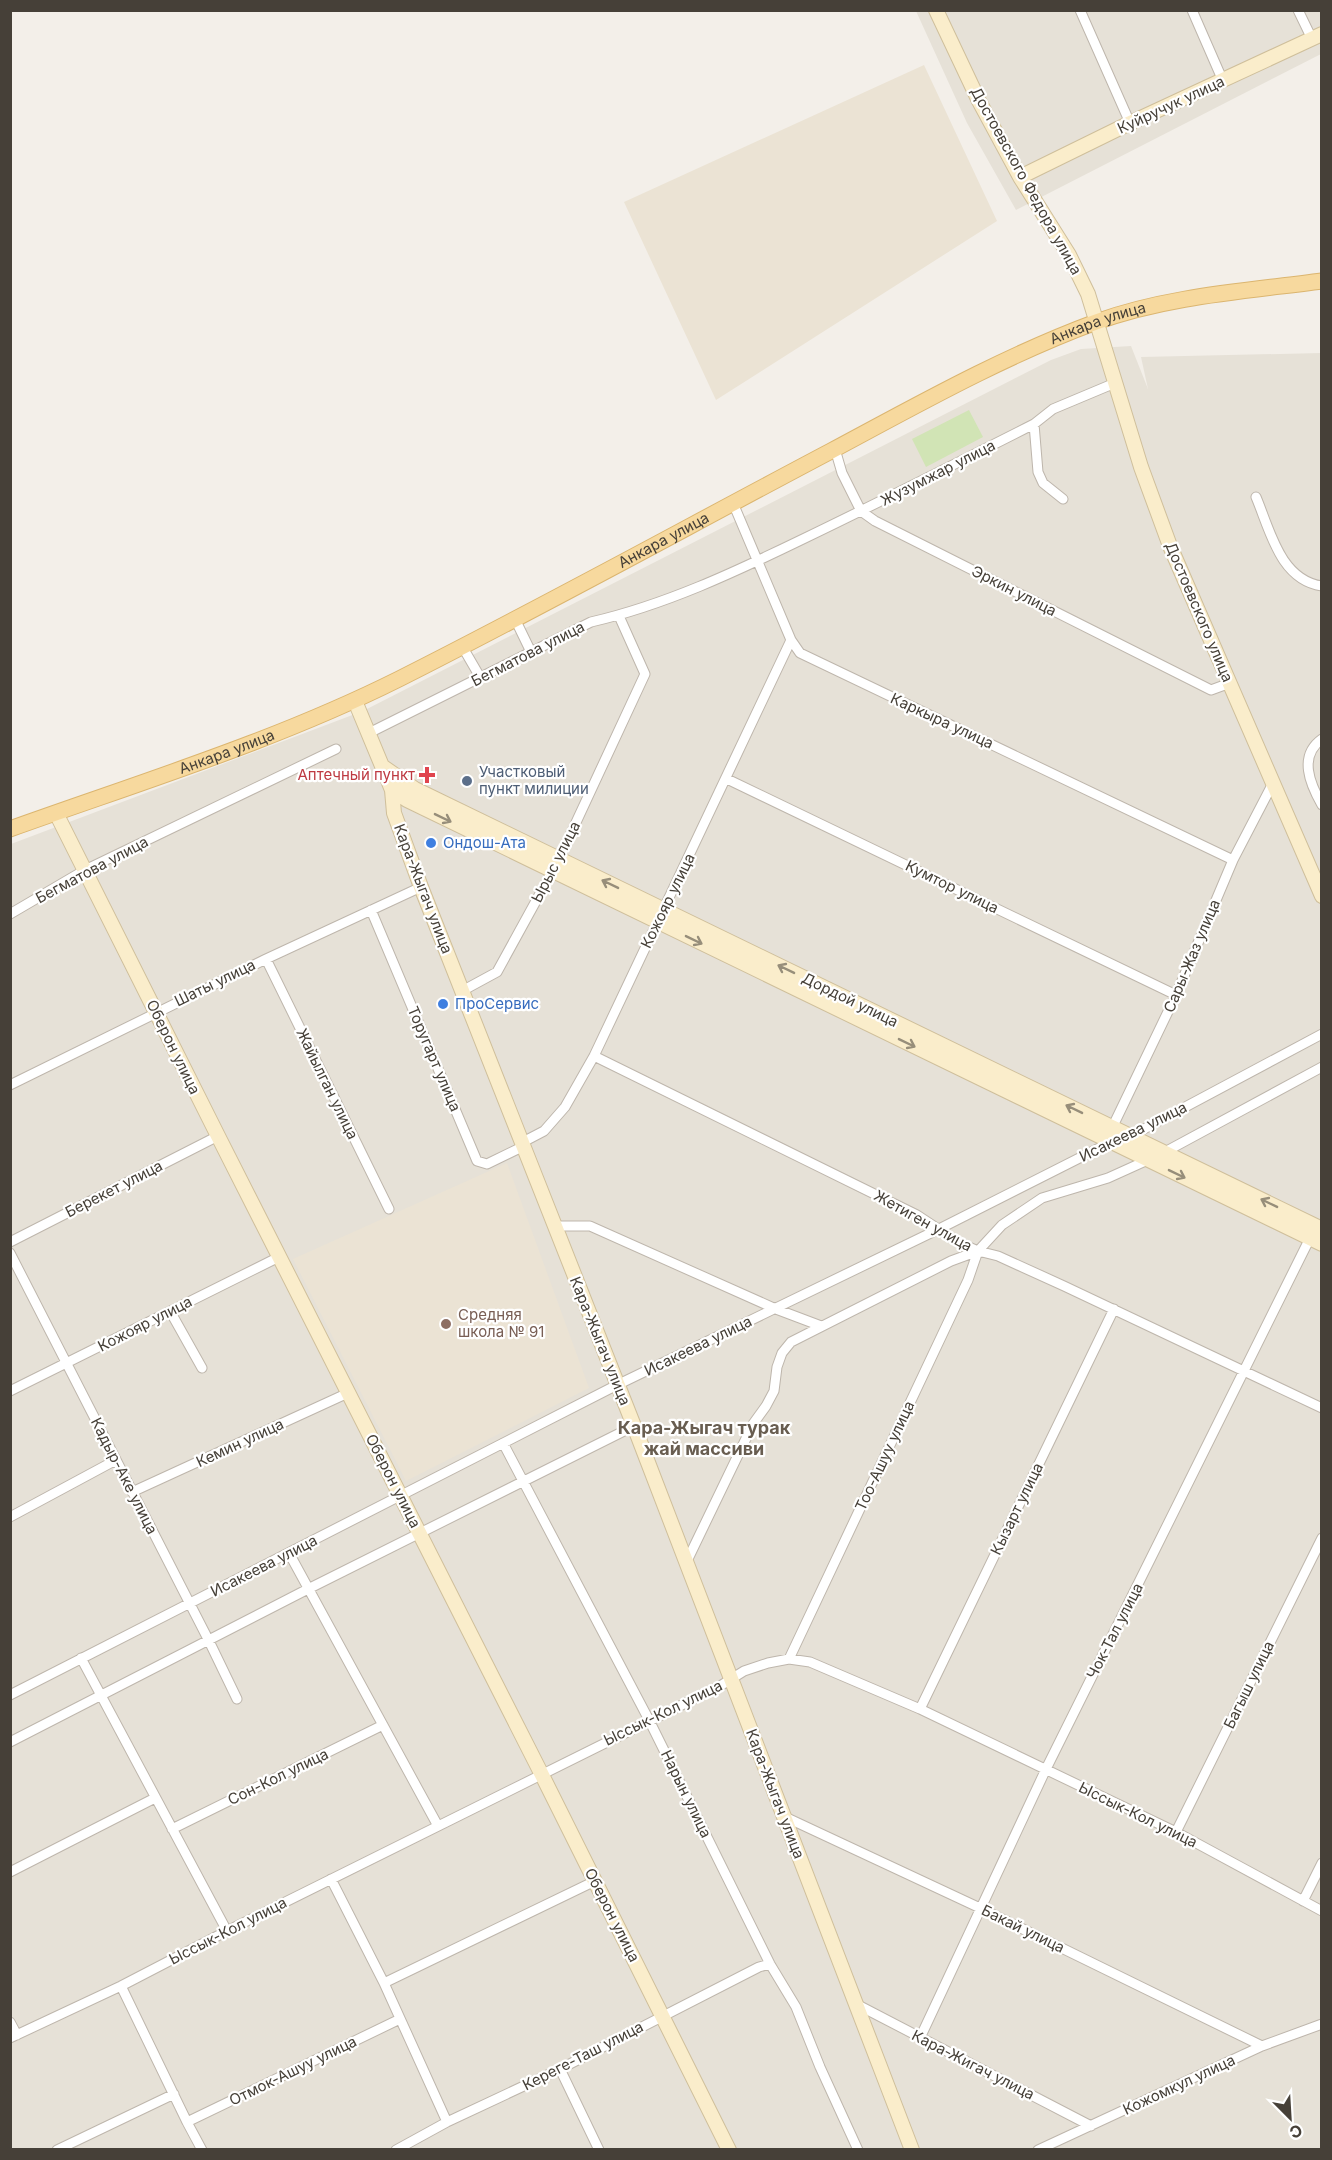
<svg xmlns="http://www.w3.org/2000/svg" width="1332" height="2160" viewBox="0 0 1332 2160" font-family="Inter,sans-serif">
<rect width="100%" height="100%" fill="#f3efe9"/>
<!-- residential -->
<path fill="#e6e1d7" d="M916 11H1321V54L1016 210 967 123Z
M1131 346 1148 389 1141 357 1321 353V2149L11 2150V844L363 711 1051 360 1081 349Z"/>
<!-- education -->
<path fill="#ebe3d4" d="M924 65 997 221 716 400 624 202Z
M507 1163 589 1388 406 1481 293 1259Z"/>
<!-- green -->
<path fill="#d1e4b5" d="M969 410 983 437 926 467 912 439Z"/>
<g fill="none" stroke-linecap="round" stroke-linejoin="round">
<defs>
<path id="street" d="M1080 10 1130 123
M1192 10 1223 81
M1298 10 1312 39
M1034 424 1038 472 1043 483 1063 499
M835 449 842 473 861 511 875 521 1211 690 1230 683
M1256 497C1270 530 1280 580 1322 586
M733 503 791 640 800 653 1233 860
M515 619 531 652
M462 646 480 677
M369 733 591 622C665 605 735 572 803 539 880 502 957 463 1034 424L1053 409 1115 383
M1322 739C1298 756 1310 784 1322 805
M727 779 1176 995
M371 910 477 1161 487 1164 522 1147
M10 914 85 870 336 749
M266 959 389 1209
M462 991 497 972 559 859 645 674 619 616
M594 1056 917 1215 958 1242 978 1251 998 1256 1064 1286 1322 1408
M10 1085 266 959 421 887
M1112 1128 1176 995 1233 860 1272 785
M1129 1137 1322 1034
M521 1143 544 1131 565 1107 594 1056 791 640
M1163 1153 1322 1067
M554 1226H590L776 1309 821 1326
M10 1242 218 1136
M10 1253 209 1641 237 1699
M170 1311 202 1368
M10 1391 279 1257
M503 1443 649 1720 770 1964 796 2007 820 2067 858 2150
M132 1492 348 1393
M10 1517 116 1460
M289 1553 438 1826
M686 1563 753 1424 766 1406 774 1391 777 1367 782 1353 791 1342 951 1261 978 1251 1002 1225 1042 1198 1108 1178 1150 1159
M81 1658 227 1931
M789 1659 968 1280 978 1251
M10 1695 617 1385 939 1229 1113 1141
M920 1709 1114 1309
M10 1742 308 1589 634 1426
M783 1816 980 1908 1262 2046
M172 1829 383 1725
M1176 1832 1322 1538
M10 1872 155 1798
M331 1879 384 1983 447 2122
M1303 1901 1322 1863
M384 1983 595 1881
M121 1986 187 2122 202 2150
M856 2004 1091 2126
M10 2022 17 2035
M10 2038 121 1986 227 1931 720 1686 744 1671 768 1663 789 1659 810 1662 920 1709 1176 1832 1322 1911
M920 2038 1046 1769 1312 1234
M560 2069 599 2150
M187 2122 400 2019
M57 2150 174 2094
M396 2150 447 2122 560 2069 759 1967 770 1964
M1038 2150 1262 2046 1322 2024"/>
<path id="secondary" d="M936 10 979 101 1020 177 1069 255 1088 294 1141 467 1170 546 1322 896
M1020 177 1130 123 1322 34
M355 701 392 790 394 813 421 887 634 1426 912 2150
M382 766 415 789 1322 1229
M392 790 407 800 1322 1244
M56 813 218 1136 541 1773 729 2150"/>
<g id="primary">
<path id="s1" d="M10 829C141 782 275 741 399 679 544 606 687 527 831 451 917 405 1004 356 1096 322 1167 296 1247 291 1322 281"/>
</g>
</defs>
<!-- street casing -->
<use href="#street" stroke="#beb6ac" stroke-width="11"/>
<!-- secondary casing -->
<use href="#secondary" stroke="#cfbf9b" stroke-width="16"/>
<!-- primary casing -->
<use href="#primary" stroke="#dbb56f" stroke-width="17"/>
<!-- street -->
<use href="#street" stroke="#fff" stroke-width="9"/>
<!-- secondary -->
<use href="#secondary" stroke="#faedcb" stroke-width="14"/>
<!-- primary -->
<use href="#primary" stroke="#f7d99e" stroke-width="15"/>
</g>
<!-- one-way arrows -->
<defs><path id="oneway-shaft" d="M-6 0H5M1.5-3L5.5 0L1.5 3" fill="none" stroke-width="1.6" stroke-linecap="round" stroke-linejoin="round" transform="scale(1.5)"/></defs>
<g stroke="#978e7a">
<use href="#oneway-shaft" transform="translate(443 818) rotate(26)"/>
<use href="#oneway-shaft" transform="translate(610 884) rotate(-154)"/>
<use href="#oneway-shaft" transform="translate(694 940) rotate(26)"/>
<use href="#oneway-shaft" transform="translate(786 969) rotate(-154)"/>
<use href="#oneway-shaft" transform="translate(907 1043) rotate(26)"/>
<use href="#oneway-shaft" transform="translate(1074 1109) rotate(-154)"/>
<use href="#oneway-shaft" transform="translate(1177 1174) rotate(26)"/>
<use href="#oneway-shaft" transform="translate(1269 1203) rotate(-154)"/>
</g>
<!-- markers -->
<path fill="#e0444e" stroke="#fff" stroke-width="2" d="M424 766h6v6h6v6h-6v6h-6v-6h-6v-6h6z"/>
<circle fill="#5c6f8a" stroke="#fff" stroke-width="2" cx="467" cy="781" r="6"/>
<g fill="#3f7fe0" stroke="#fff" stroke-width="2">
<circle cx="431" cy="843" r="6"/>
<circle cx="443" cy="1004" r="6"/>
</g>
<circle fill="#8d6e63" stroke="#fff" stroke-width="2" cx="446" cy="1324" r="6"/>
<g text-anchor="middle" stroke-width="4.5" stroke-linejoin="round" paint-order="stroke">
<!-- street labels -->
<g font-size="15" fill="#464038" stroke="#fff">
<text transform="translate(1171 105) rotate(-25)" y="5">Куйручук улица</text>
<text transform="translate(1026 181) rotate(61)" y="5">Достоевского Федора улица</text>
<text dy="5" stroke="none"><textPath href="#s1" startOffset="1202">Анкара улица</textPath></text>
<text transform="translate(938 473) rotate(-27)" y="5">Жузумжар улица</text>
<text dy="5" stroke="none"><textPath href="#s1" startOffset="716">Анкара улица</textPath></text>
<text transform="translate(1014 591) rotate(27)" y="5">Эркин улица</text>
<text transform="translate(1199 612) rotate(67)" y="5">Достоевского улица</text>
<text transform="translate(528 654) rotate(-27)" y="5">Бегматова улица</text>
<text transform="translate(942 721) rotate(25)" y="5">Каркыра улица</text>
<text dy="5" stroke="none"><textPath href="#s1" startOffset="230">Анкара улица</textPath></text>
<text transform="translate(556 862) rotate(-63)" y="5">Ырыс улица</text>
<text transform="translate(92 870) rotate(-28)" y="5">Бегматова улица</text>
<text transform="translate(952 887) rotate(26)" y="5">Кумтор улица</text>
<text transform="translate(423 889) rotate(69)" y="5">Кара-Жыгач улица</text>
<text transform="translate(668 901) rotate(-64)" y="5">Кожояр улица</text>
<text transform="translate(1192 956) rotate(-67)" y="5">Сары-Жаз улица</text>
<text transform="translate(215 983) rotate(-26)" y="5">Шаты улица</text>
<text transform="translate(850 1000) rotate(26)" y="5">Дордой улица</text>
<text transform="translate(173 1047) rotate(64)" y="5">Оберон улица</text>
<text transform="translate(434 1059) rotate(67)" y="5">Торугарт улица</text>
<text transform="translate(327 1084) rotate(64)" y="5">Жайылган улица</text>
<text transform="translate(1133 1132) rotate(-26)" y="5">Исакеева улица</text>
<text transform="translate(114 1189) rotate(-27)" y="5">Берекет улица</text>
<text transform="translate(923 1221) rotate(29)" y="5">Жетиген улица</text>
<text transform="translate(145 1324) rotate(-27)" y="5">Кожояр улица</text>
<text transform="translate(600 1341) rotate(68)" y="5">Кара-Жыгач улица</text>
<text transform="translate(698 1346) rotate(-26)" y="5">Исакеева улица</text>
<text transform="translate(240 1443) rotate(-25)" y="5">Кемин улица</text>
<text transform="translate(885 1456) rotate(-65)" y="5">Тоо-Ашуу улица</text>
<text transform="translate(124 1476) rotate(63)" y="5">Кадыр-Аке улица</text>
<text transform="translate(393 1481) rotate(63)" y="5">Оберон улица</text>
<text transform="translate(1017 1509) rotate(-64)" y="5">Кызарт улица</text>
<text transform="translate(264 1566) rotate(-27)" y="5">Исакеева улица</text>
<text transform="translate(1115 1631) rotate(-63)" y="5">Чок-Тал улица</text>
<text transform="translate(1249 1685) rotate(-64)" y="5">Багыш улица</text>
<text transform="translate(663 1713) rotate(-26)" y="5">Ыссык-Кол улица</text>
<text transform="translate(278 1777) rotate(-26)" y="5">Сон-Кол улица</text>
<text transform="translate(686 1794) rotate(64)" y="5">Нарын улица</text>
<text transform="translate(775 1794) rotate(69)" y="5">Кара-Жыгач улица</text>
<text transform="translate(1138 1815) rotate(26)" y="5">Ыссык-Кол улица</text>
<text transform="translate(612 1915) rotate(63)" y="5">Оберон улица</text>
<text transform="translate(1023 1929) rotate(26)" y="5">Бакай улица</text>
<text transform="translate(228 1931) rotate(-27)" y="5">Ыссык-Кол улица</text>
<text transform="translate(583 2056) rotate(-27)" y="5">Кереге-Таш улица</text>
<text transform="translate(973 2065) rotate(27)" y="5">Кара-Жигач улица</text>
<text transform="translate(293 2071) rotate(-26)" y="5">Отмок-Ашуу улица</text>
<text transform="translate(1179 2085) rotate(-25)" y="5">Кожомкул улица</text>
</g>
<!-- service labels -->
<g font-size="15" fill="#4e5e75" stroke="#fff" text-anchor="start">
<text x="479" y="777">Участковый<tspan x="479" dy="17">пункт милиции</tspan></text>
</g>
<!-- health labels -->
<g font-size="15" fill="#be3a42" stroke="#fff" text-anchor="end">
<text x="415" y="780">Аптечный пункт</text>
</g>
<!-- shop labels -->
<g font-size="15" fill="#366cbe" stroke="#fff" text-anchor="start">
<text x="443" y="848">Ондош-Ата</text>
<text x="455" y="1009">ПроСервис</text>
</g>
<!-- education labels -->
<g font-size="15" fill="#785e54" stroke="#fff" text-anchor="start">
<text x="458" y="1320">Средняя<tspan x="458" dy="17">школа № 91</tspan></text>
</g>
<!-- quarter labels -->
<g font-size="18" font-weight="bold" fill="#685d50" stroke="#fff">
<text x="704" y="1434">Кара-Жыгач турак<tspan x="704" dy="21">жай массиви</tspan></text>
</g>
</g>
<!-- border -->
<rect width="1332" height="2160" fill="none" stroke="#464038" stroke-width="24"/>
<!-- north arrow -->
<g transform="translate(1290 2118) rotate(156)" stroke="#ffffff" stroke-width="4.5" paint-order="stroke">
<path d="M0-4.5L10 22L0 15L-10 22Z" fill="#464038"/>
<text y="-9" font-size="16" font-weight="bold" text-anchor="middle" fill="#464038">С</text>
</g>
</svg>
